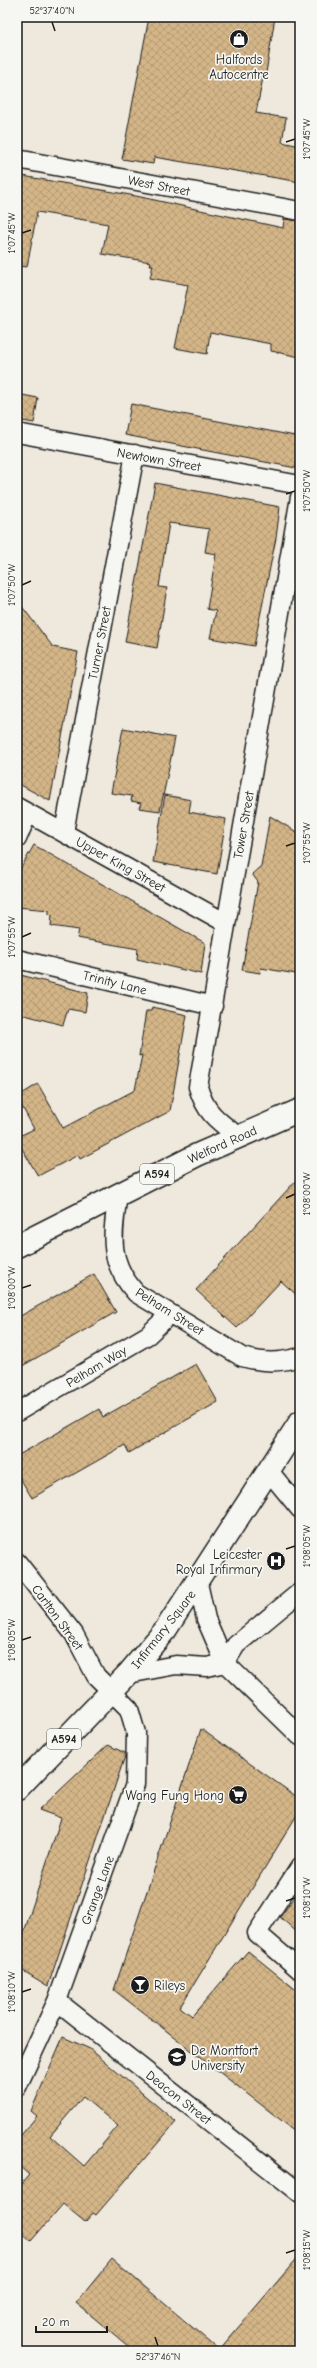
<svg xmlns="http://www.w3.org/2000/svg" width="317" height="2368" viewBox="0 0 317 2368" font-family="'Comic Neue',sans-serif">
<defs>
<pattern id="building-cross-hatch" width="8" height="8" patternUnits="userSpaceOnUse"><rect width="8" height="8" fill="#d3b587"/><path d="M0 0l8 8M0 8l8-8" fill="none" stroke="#b59b74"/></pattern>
</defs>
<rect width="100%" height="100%" fill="#efe9dd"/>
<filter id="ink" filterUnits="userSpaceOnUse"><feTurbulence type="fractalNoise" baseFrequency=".025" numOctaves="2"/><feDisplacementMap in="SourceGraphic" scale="8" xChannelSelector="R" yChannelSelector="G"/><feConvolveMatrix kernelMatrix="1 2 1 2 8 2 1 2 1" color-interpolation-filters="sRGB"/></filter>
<g filter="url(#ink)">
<!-- building -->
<path fill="url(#building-cross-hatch)" stroke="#1c1c1c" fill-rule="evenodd" d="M149 17H275L266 73H264L256 113 286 118 282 142 300 146V182L154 157 153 164 122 159Z
M17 175 136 196 283 228 284 219 300 221V357L271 351V344L210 332 207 354 175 348 188 285 150 278 153 265H150L151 262 102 254 108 224 37 212 27 267 17 266Z
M17 394 38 398 34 423 17 420Z
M131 404 300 437 296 468 125 435Z
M155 483 280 507 276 538 254 646 210 638 216 611 207 609 216 554 205 552 209 529 169 523 159 587 167 588 157 648 125 642Z
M17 600 53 647 78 652 50 801 17 783Z
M123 728 175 738 160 811 139 808 141 803 131 801 132 796 111 793Z
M165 795 191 800 189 812 226 819 217 874 153 862Z
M270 816 300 834V966L297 965 296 974 261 968 260 973 242 970 258 882 252 874 261 866Z
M34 845 205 943 201 974 137 959 138 949 77 938 79 930 51 926 52 915 49 914V910L17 907V875Z
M17 974 88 993 85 1012 68 1009 63 1025 17 1013Z
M152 1007 187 1015 170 1111 80 1159 78 1155 38 1176 17 1140V1137L34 1129 17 1097 38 1084 63 1128 135 1090 142 1055 139 1056 146 1011H151Z
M300 1176V1298L281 1281 237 1328 196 1290Z
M94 1274 116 1312 17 1369V1318Z
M196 1364 218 1402 129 1453 125 1445 32 1498 17 1473V1456L99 1409 103 1417Z
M201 1729 300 1799V1810L180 2007 192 2016 248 1951 300 1993V2135L114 1990Z
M108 1745 125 1753V1756L48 1986 17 1967V1954L61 1818 39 1810Z
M300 1890V1935L280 1917Z
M63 2037 90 2049 176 2122 96 2215 93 2213 85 2222 63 2204 31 2241 17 2228V2189L29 2175 17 2164V2140L37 2116 31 2111ZM83 2097 118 2126 84 2166 50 2136Z
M300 2255V2351H134L76 2303 112 2259 219 2350Z"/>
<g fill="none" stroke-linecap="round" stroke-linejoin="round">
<defs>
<path id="street" d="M17 159 300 211
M17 433 300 485
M17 807 226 923
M64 832 135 454
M17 839 28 813
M17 959 213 1006
M239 1137C218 1121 206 1114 198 1087L300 497
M118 1193C113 1233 106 1260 136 1293L242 1357C263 1363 279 1363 300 1357
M17 1412 148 1335 170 1314
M268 1470 300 1509
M17 1562 74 1634 96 1676 129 1709 136 1733 135 1784 57 2001 17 2087
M198 1583 206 1619 225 1663 300 1736
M225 1663 236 1645 300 1592
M128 1674 176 1665 207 1667 225 1663
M300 1867 257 1933 300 1970
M57 2001 300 2193"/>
<path id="primary" d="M17 1246 197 1155 300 1110
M17 1789 128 1674 166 1629 300 1422"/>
</defs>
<!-- street casing -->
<use href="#street" stroke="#1c1c1c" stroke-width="21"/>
<!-- primary casing -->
<use href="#primary" stroke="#1c1c1c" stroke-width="25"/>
<!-- street -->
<use href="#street" stroke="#f6f6f2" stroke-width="18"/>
<!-- primary -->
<use href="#primary" stroke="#f6f6f2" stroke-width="22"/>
</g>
</g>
<!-- ticks -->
<path fill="none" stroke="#1c1c1c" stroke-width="1.5" d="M52 22 55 31M286 142 295 139M22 233 31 230M286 494 295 491M22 585 31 581M286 846 295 843M22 937 31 933M286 1198 295 1194M22 1288 31 1285M286 1549 295 1546M22 1640 31 1637M286 1901 295 1898M22 1992 31 1989M286 2253 295 2250M155 2337 158 2346"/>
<!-- icons -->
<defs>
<symbol id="shop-disc" viewBox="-11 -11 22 22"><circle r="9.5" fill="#1c1c1c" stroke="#f6f6f2"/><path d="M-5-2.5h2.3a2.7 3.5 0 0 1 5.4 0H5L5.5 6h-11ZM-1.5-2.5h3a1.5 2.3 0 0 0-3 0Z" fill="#fff"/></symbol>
<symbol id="hospital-disc" viewBox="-11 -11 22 22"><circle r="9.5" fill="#1c1c1c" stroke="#f6f6f2"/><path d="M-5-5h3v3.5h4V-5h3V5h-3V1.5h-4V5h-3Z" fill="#fff"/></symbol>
<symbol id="supermarket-disc" viewBox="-11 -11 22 22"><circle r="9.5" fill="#1c1c1c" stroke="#f6f6f2"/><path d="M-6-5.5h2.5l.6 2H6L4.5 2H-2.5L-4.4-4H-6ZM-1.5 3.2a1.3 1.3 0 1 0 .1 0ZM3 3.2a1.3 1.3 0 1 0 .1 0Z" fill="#fff"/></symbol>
<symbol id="bar-disc" viewBox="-11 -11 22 22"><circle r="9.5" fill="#1c1c1c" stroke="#f6f6f2"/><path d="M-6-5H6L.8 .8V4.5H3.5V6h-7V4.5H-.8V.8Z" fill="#fff"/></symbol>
<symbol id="university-disc" viewBox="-11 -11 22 22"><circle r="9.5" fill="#1c1c1c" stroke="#f6f6f2"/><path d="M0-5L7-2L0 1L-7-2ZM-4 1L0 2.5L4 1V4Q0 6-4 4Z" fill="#fff"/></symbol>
</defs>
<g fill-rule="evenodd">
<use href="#shop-disc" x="228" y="28" width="22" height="22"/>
<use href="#hospital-disc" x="265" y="1550" width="22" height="22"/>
<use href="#supermarket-disc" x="227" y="1784" width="22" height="22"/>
<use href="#bar-disc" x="129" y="1974" width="22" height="22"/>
<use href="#university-disc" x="166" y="2046" width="22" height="22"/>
</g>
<g text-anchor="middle" stroke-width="3.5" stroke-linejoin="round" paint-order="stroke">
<!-- shield labels -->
<g fill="#f6f6f2" stroke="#5d5d5c" stroke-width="1">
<rect x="140" y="1164" width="34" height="20" rx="3"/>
<rect x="47" y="1729" width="34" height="20" rx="3"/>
</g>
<g font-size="12" font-weight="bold" fill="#1c1c1c">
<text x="157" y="1178">A594</text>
<text x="64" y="1743">A594</text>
</g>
<!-- poi labels -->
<g font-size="13" fill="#1c1c1c" stroke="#f6f6f2" text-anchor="end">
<text x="239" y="64" text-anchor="middle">Halfords<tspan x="239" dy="15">Autocentre</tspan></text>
<text x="262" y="1559">Leicester<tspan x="262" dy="15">Royal Infirmary</tspan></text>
<text x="224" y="1800">Wang Fung Hong</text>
<text x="154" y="1990" text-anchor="start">Rileys</text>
<text x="191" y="2055" text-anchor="start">De Montfort<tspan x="191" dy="15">University</tspan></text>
</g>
<!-- street labels -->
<g font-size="13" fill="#1c1c1c" stroke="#f6f6f2">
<text transform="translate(159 185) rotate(11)" y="5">West Street</text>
<text transform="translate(159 459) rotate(10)" y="5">Newtown Street</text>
<text transform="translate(99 643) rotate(-79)" y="5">Turner Street</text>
<text transform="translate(243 825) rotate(-80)" y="5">Tower Street</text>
<text transform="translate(121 864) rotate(29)" y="5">Upper King Street</text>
<text transform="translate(115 982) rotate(14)" y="5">Trinity Lane</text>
<text transform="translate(222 1144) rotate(-24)" y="5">Welford Road</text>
<text transform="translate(170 1311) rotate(32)" y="5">Pelham Street</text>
<text transform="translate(96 1366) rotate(-31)" y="5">Pelham Way</text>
<text transform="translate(58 1617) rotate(54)" y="5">Carlton Street</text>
<text transform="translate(163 1629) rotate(-52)" y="5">Infirmary Square</text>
<text transform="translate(97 1890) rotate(-70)" y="5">Grange Lane</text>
<text transform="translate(179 2097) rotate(38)" y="5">Deacon Street</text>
</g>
</g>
<!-- margin -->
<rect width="317" height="2368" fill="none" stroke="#f6f6f2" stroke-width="44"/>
<!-- scale -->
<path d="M36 2326v6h71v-6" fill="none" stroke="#1c1c1c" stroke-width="2"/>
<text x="42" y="2326" font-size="12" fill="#1c1c1c" stroke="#f6f6f2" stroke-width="3" paint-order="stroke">20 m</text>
<rect x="22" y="22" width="273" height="2324" fill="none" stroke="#1c1c1c" stroke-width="1.5"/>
<g font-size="10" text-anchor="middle" fill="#1c1c1c">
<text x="52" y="14">52°37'40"N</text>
<text transform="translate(306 139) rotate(-90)" y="4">1°07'45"W</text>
<text transform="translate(11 233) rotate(-90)" y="4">1°07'45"W</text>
<text transform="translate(306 491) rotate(-90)" y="4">1°07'50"W</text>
<text transform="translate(11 585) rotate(-90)" y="4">1°07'50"W</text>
<text transform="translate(306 843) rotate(-90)" y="4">1°07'55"W</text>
<text transform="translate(11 937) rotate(-90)" y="4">1°07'55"W</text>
<text transform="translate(306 1194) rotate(-90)" y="4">1°08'00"W</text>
<text transform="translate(11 1288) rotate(-90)" y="4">1°08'00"W</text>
<text transform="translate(306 1546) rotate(-90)" y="4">1°08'05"W</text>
<text transform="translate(11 1640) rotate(-90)" y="4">1°08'05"W</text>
<text transform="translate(306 1898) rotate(-90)" y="4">1°08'10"W</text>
<text transform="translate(11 1992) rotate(-90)" y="4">1°08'10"W</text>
<text transform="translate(306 2250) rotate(-90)" y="4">1°08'15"W</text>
<text x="158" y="2360">52°37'46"N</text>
</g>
</svg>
